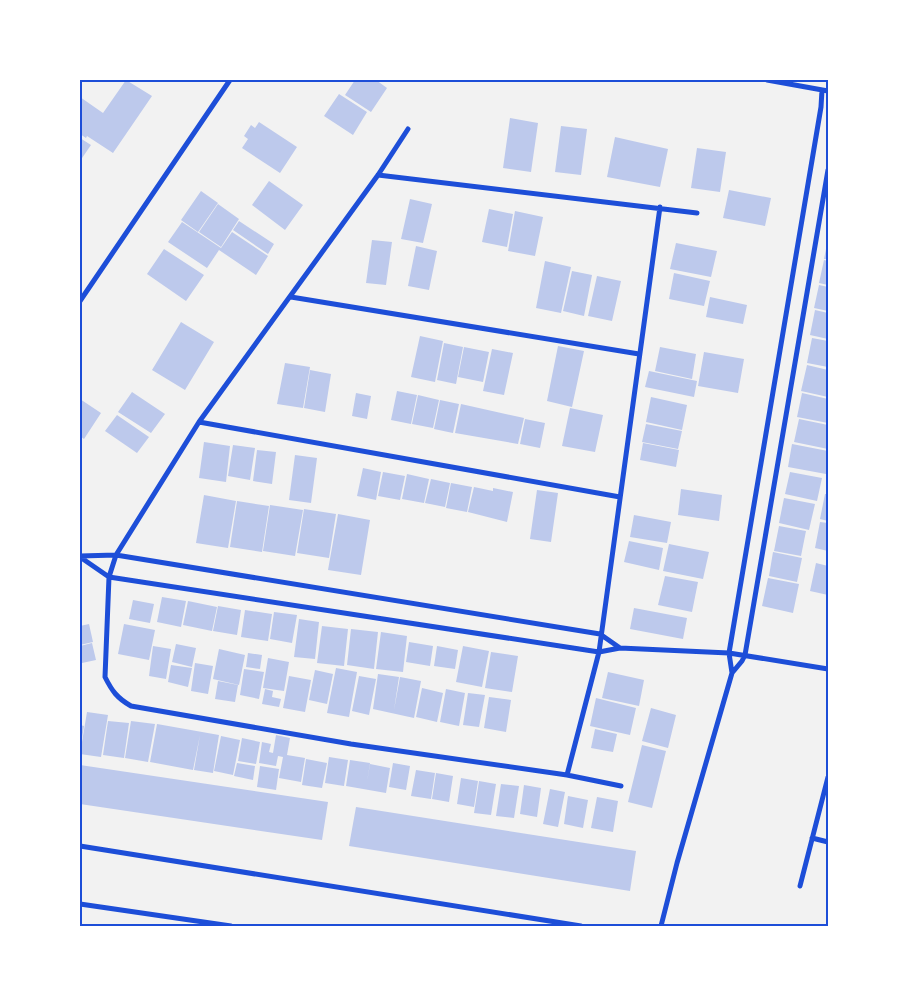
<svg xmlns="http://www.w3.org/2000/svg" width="908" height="1006" viewBox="0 0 908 1006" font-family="Karla,sans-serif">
<rect width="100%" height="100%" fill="#f2f2f2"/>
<!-- building -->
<path fill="#bdc9ec" d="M126 80 152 96 113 153 87 136 86 138 80 134V97L103 113Z
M355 80H376L387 88 371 112 345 95Z
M339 94 367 112 353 135 324 116Z
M510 118 538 123 531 172 503 168Z
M259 122 297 147 280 173 242 148 248 139 244 136 251 125 255 128Z
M561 126 587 129 581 175 555 172Z
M615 137 668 149 660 187 607 177Z
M80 138 91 145 80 161Z
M697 148 726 152 720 192 691 188Z
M269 181 303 205 285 230 252 205Z
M729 190 771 198 765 226 723 218Z
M201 191 218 203 198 232 181 220Z
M410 199 432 204 423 243 401 239Z
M218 204 239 219 221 247 199 232Z
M489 209 513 214 507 247 482 242Z
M515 211 543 217 535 256 508 251Z
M239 221 274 244 268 254 233 230Z
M182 222 221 248 232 232 268 256 256 275 219 250 207 268 168 242Z
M372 240 392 242 386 285 366 283Z
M676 243 717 251 711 277 670 269Z
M827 244H828V259H824Z
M416 246 437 251 429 290 408 286Z
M164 249 204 275 186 301 147 274Z
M824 260 828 261V285L819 283Z
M545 261 571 267 561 313 536 308Z
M572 271 592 275 584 316 563 311Z
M674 273 710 281 704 306 669 299Z
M597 276 621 281 612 321 588 316Z
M819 285 828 287V311L814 308Z
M710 297 747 305 743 324 706 317Z
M815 310 828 313V339L810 335Z
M181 322 214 342 185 390 152 370Z
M420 336 443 341 435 382 411 377Z
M812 338 828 341V367L807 363Z
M444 343 463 347 456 384 437 380Z
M558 346 584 351 572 407 547 401Z
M464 347 489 352 483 382 458 377Z
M660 347 696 354 692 379 655 371Z
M492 349 513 353 504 395 483 391Z
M704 352 744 359 738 393 698 386Z
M285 363 310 367 303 408 277 404Z
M807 365 828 370V397L801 391Z
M310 370 331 374 325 412 304 408Z
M649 371 697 381 694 397 645 387Z
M397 391 417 395 411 424 391 420Z
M132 392 165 414 151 433 118 412Z
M356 393 371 396 367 419 352 416Z
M802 393 828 399V423L797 417Z
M418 395 439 400 433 428 412 424Z
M651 397 687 405 682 430 646 422Z
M80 399 101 413 84 439 80 436Z
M440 400 459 404 453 433 434 429Z
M461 404 524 418 518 444 455 433Z
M570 408 603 415 595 452 562 446Z
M117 415 149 437 137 453 105 431Z
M525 419 545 423 540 448 520 444Z
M799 419 828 425V449L794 442Z
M646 424 682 431 678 449 642 442Z
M204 442 230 446 226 482 199 478Z
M643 443 679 450 676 467 640 460Z
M792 444 828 451 826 474 788 467Z
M233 445 255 448 250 480 228 476Z
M257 450 276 452 272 484 253 481Z
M295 455 317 458 311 503 289 500Z
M363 468 381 472 376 500 357 496Z
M383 472 405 476 400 500 378 496Z
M790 472 822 478 817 501 785 494Z
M407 474 429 479 424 503 402 499Z
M431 479 450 483 445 507 425 503Z
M451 483 472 487 467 512 446 508Z
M474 487 493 491V488L513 492 507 522 468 512Z
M681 489 722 495 719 521 678 515Z
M537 490 558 493 551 542 530 539Z
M825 494H828V521L820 519Z
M204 495 236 501 228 548 196 543Z
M784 498 815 504 809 530 779 523Z
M237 501 269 506 262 552 230 547Z
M270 505 303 510 295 556 263 551Z
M304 509 336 514 329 558 297 553Z
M338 514 370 520 361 575 328 570Z
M634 515 671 522 667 543 630 537Z
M820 522 828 523V551L815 548Z
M779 526 806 531 801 556 774 551Z
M629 541 663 548 659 570 624 562Z
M669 544 709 552 703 579 663 571Z
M773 552 802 558 797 582 769 576Z
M816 563 828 566V595L810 591Z
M665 576 698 582 692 612 658 605Z
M768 578 799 584 793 613 762 606Z
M162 597 186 601 181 627 157 622Z
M133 600 154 604 150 623 129 619Z
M188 601 217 607 212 631 183 625Z
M218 606 241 610 237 635 213 631Z
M634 608 687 618 683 639 630 629Z
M245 610 272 614 268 641 241 637Z
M274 612 297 615 292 643 270 639Z
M299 619 319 622 315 659 294 657Z
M89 624 93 642 80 645V626Z
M124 624 155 630 149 660 118 654Z
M322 626 348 629 344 666 317 663Z
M351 629 378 632 374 669 347 665Z
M381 632 407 636 403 672 376 669Z
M409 642 433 646 430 666 406 662Z
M92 643 96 660 82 663 80 646Z
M176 644 196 648 192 667 172 662Z
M153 646 171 649 166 679 149 676Z
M437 646 458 650 455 669 434 666Z
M463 646 489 651 482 687 456 682Z
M219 649 245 655 239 685 213 679Z
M491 652 518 656 512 692 485 688Z
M248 653 262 655 260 669 246 667Z
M268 658 289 662 284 691 263 688Z
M195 663 213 666 208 694 191 691Z
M171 665 192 668 188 687 168 682Z
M336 668 357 672 349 717 327 713Z
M244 669 264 672 259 699 240 695Z
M315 670 333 674 327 704 309 700Z
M608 672 644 680 639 706 602 698Z
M378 674 399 677 394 710 400 677 421 681 414 718 373 709Z
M289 676 311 680 305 712 283 708Z
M359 676 376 679 369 715 352 711Z
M218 681 238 685 235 702 215 699Z
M422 688 443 693 437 722 416 717Z
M265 689 273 691 272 697 281 699 279 707 262 704Z
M446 689 465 693 459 726 440 722Z
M468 693 485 695 479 727 463 725Z
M489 697 511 700 506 732 484 728Z
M596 698 636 708 630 735 590 726Z
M651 708 676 715 668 748 642 741Z
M87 712 108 715 101 757 80 754Z
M108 721 129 723 124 758 103 755Z
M131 721 155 724 148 762 125 758Z
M157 724 219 735 213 773 194 770 200 735 193 770 150 762Z
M80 725 84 726 81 745 80 744Z
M595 729 617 734 613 752 591 748Z
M276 735 290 738 287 755 305 758 301 782 279 778 283 757 278 756 276 766 259 763 262 742 271 744 269 752 273 753Z
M221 736 240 740 233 775 214 771Z
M242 738 260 742 256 764 238 761Z
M642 745 666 751 652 808 628 802Z
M329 757 348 760 344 786 325 783Z
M306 759 327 763 322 788 302 785Z
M350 760 370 763 367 782 370 764 390 768 386 793 346 786Z
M237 763 255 766 253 780 234 776Z
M393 763 410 766 406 790 389 787Z
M80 765 328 802 322 840 80 804Z
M260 766 279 769 276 790 257 787Z
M416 770 435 773 431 799 411 796Z
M436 773 453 776 449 802 432 799Z
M461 778 478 781 474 807 457 804Z
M479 781 496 784 491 815 474 813Z
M501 784 519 786 514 818 496 816Z
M524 785 541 788 537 817 520 814Z
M550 789 565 792 558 827 543 824Z
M568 796 588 800 583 828 564 824Z
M597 797 618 801 613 832 591 828Z
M356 807 636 851 630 891 349 846Z"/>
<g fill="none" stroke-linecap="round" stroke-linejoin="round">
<!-- minor -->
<path stroke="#1d4ed8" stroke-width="5" d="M767 80 828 91
M408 129 378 175 199 422 116 555 109 577 105 677C112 691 117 698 131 706L351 744 567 775 621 786
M378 175 697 213
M291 297 639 354
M80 301 230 80
M199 422 620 497
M80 556 116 555 600 634 620 648
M80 557 109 577 599 652 620 648 729 653 828 669
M732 673 729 653 821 107 822 90
M567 775 599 652 660 207
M812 838 828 842
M80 846 581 926
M800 886 828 777
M80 904 231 926
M661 926 677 863 732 673 742 661 745 655 828 170"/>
</g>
<!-- border -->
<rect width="908" height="1006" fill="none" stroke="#ffffff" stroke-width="162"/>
<rect x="81" y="81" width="746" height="844" fill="none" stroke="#1d4ed8" stroke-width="2"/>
</svg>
